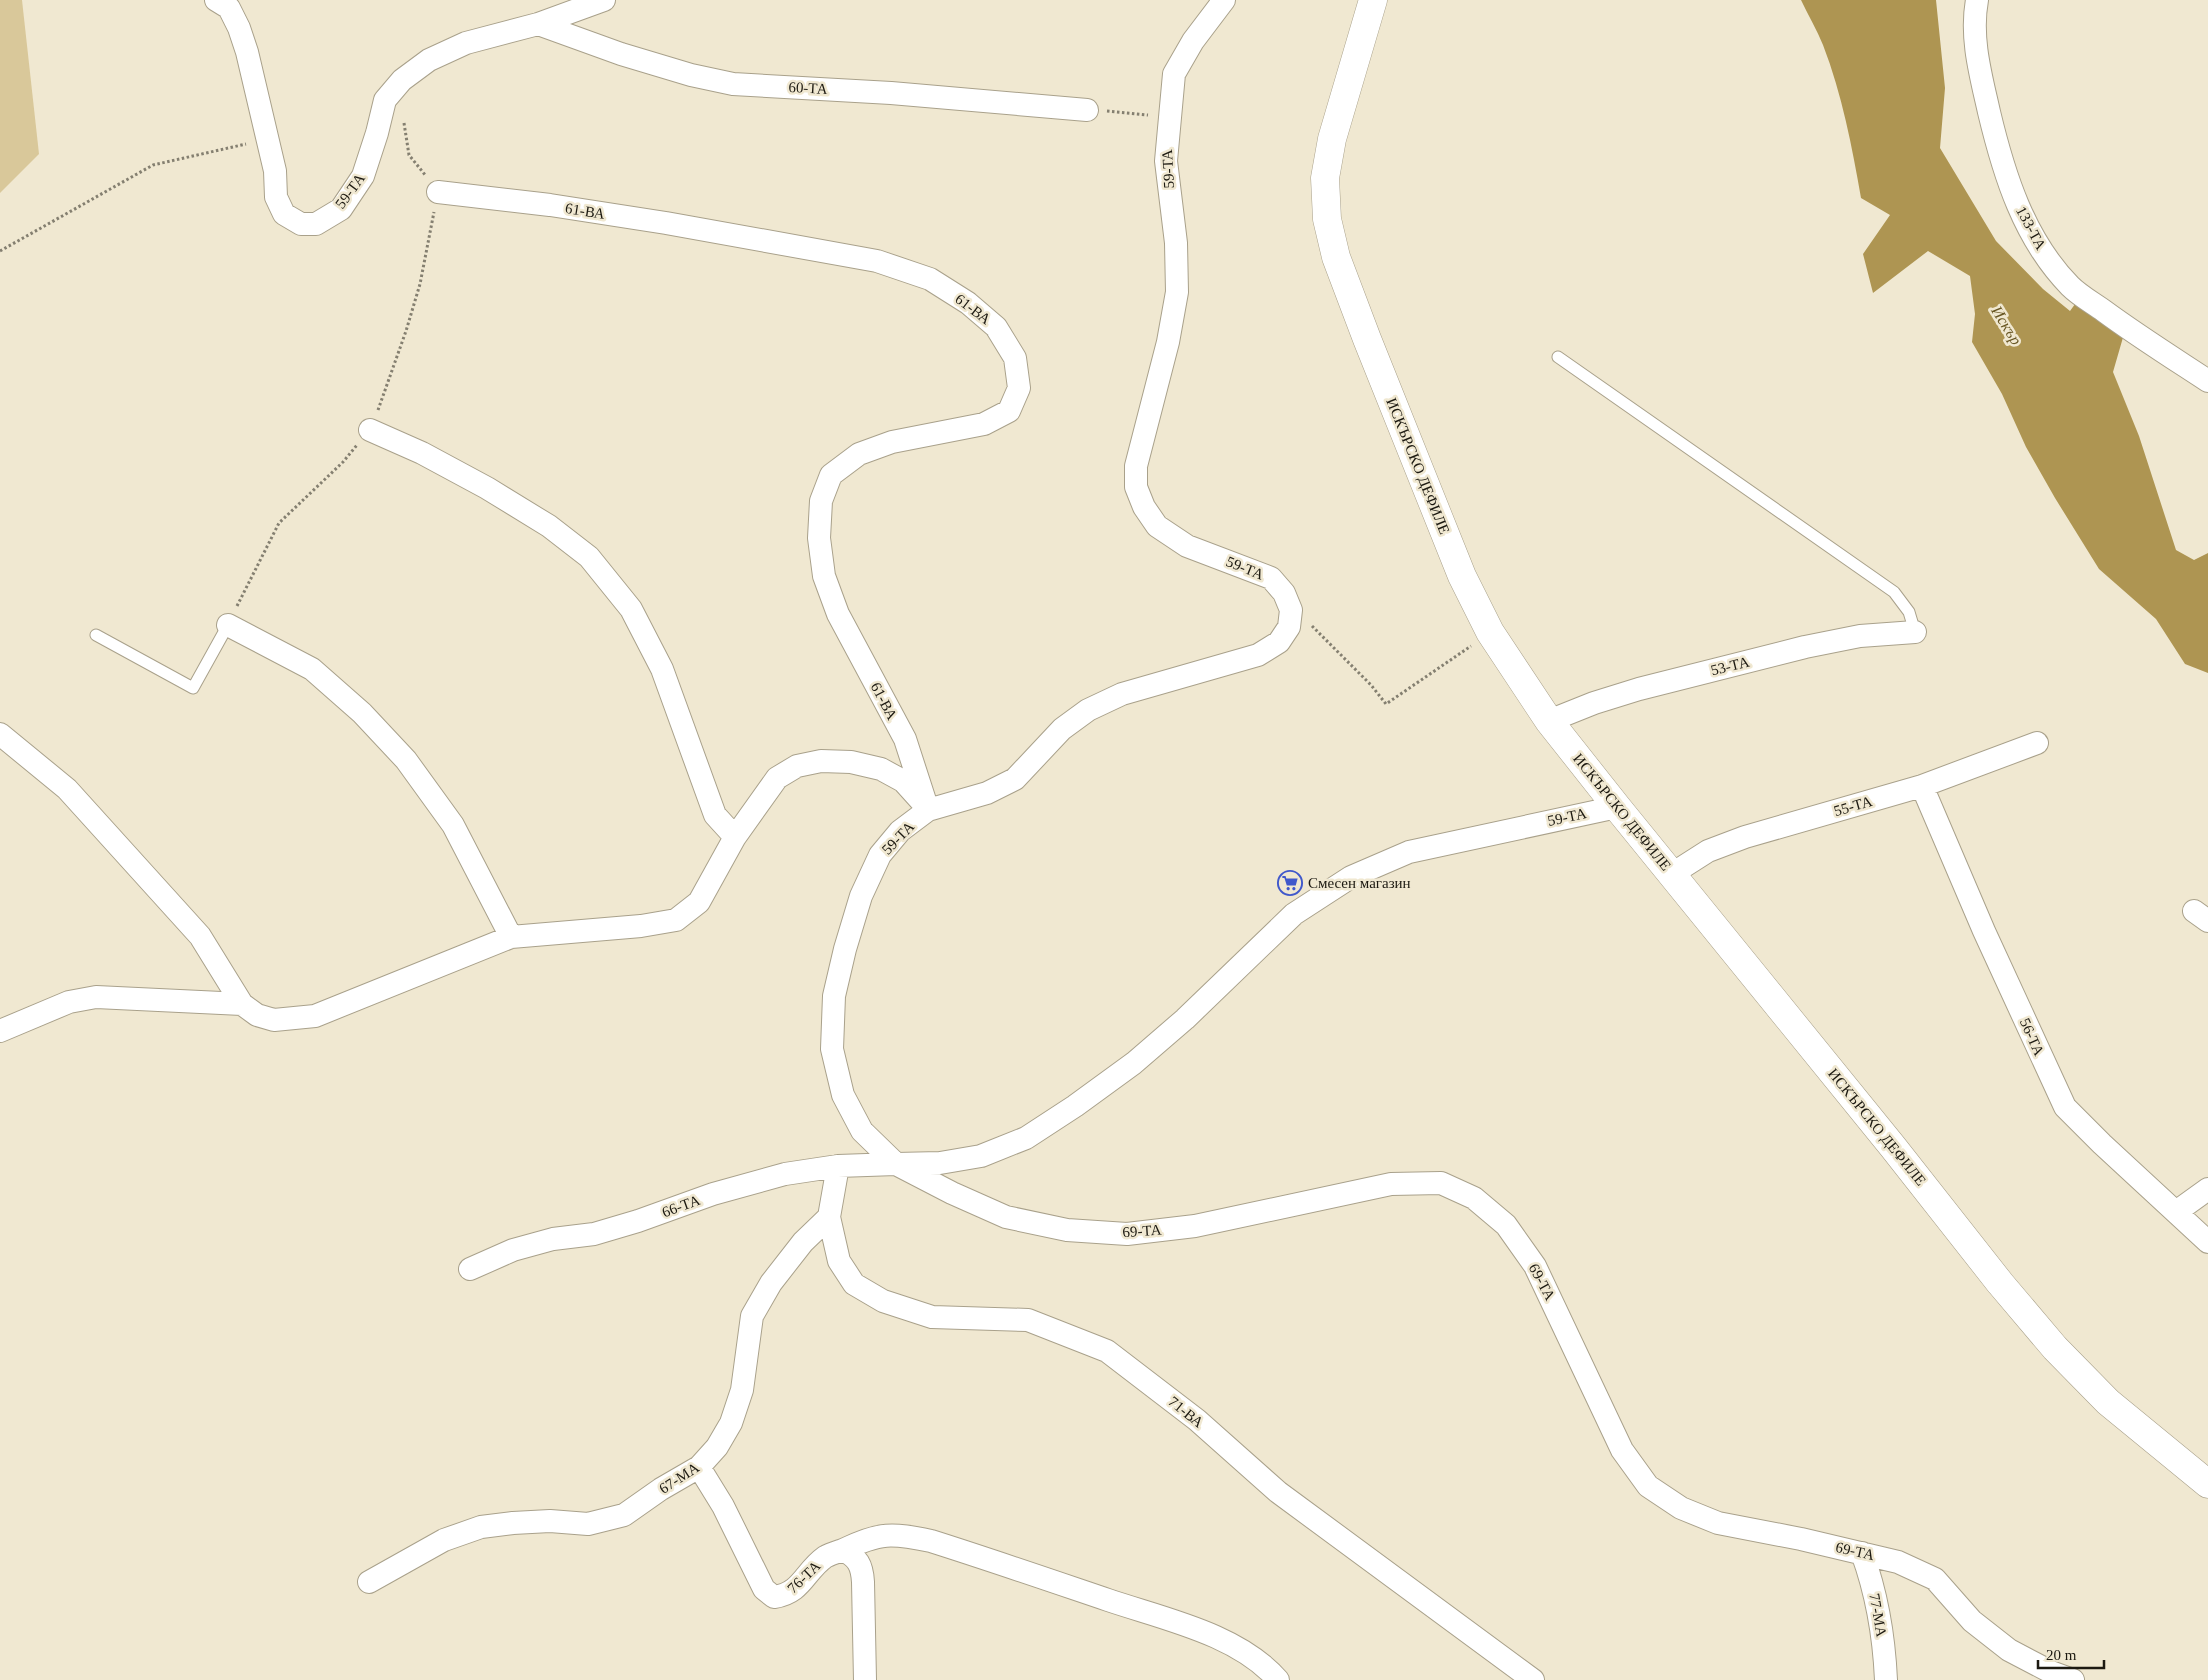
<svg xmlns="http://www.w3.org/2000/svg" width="2208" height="1680" viewBox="0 0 2208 1680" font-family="Georgia,serif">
<rect width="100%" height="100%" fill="#f0e8d1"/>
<!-- green -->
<path fill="#d9c89a" d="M0 0H22L39 154 0 193Z"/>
<!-- water -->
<path fill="#ae9552" d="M1801 0H1936L1945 88 1940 148 1996 241 2043 289 2070 311 2078 300 2124 334 2113 372 2139 436 2176 550 2194 560 2208 553V673L2185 664 2156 619 2099 569 2055 498 2026 447 2002 394 1972 342 1975 314 1970 276 1928 251 1873 293 1863 254 1890 215 1861 198C1852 147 1842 94 1823 45 1817 30 1808 15 1801 0Z"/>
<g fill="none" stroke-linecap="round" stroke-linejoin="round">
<defs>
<path id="lane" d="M1558 357 1894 592 1909 612 1915 632
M96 635 193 688 228 625"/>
<path id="street" d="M216 0 229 8 239 28 247 52 275 171 276 197 284 214 301 224H316L341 209 363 176 377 133 385 100 402 80 429 60 466 43 538 24 604 0
M1224 0 1193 41 1174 74 1166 161 1176 243 1177 292 1168 342 1136 466V487L1144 507 1157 526 1187 546 1271 578 1284 593 1291 610 1289 627 1279 642 1258 655 1122 694 1088 710 1062 729 1015 779 987 793 928 810 900 831 880 855 861 896 845 949 834 996 832 1049 843 1095 862 1131 896 1164 940 1163 981 1156 1026 1138 1075 1106 1134 1063 1185 1019 1294 914 1351 877 1409 852 1617 807
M1977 0C1970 38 1981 76 1989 112 2004 175 2024 239 2070 286 2080 296 2093 303 2104 311 2138 336 2173 358 2208 381
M538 24 621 54 691 75 733 84 891 93 1087 110
M438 192 550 205 666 223 877 261 930 279 968 303 996 327 1015 358 1019 388 1009 411 984 424 892 442 859 454 831 475 821 501 819 538 824 576 838 614 905 739 928 810
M370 430 422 453 487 488 549 526 589 557 631 609 662 669 715 815 735 837
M228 625 312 669 362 713 406 760 453 825 511 937
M1549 721 1594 703 1639 689 1805 647 1860 636 1915 632
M0 734 67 789 200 936 242 1004 257 1015 274 1020 315 1016 511 937 641 926 676 920 699 902 735 837 777 778 797 766 821 761 851 762 881 769 903 781 921 801
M1922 786 1984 931 2065 1107 2102 1144 2208 1242
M1672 874 1708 851 1745 837 1922 786 2037 743
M2194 911 2208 921
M0 1031 69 1002 96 997 242 1004
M2176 1212 2208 1189
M829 1217 839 1261 854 1284 883 1301 932 1317 1028 1320 1107 1351 1197 1420 1278 1492 1533 1680
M470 1269 513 1250 553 1239 594 1234 638 1221 713 1194 785 1174 838 1166 896 1164 952 1193 1006 1217 1067 1230 1127 1234 1195 1226 1391 1184 1441 1183 1474 1198 1506 1225 1535 1266 1622 1450 1648 1486 1681 1508 1718 1523 1801 1539 1898 1562 1935 1579 1972 1621 2009 1650 2051 1672 2073 1680
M699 1467 723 1506 764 1589 774 1597C802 1593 804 1572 825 1557 830 1554 837 1552 843 1550 858 1558 862 1565 863 1582L865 1680
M843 1550C880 1532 892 1533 931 1541 991 1560 1049 1580 1108 1600 1164 1619 1238 1634 1278 1680
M1862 1553C1877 1594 1884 1636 1886 1680
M369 1582 444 1540 481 1527 513 1523 550 1521 588 1524 624 1515 661 1489 699 1467 717 1447 731 1423 742 1390 752 1316 771 1283 803 1242 829 1217 838 1166"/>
<path id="secondary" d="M1373 0 1332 139 1325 178 1327 219 1336 257 1367 339 1462 576 1490 632 1549 721 1617 807 1893 1147 2000 1283 2055 1348 2108 1402 2208 1484"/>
</defs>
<!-- lane casing -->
<use href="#lane" stroke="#a9a18b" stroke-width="13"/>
<!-- street casing -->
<use href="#street" stroke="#a9a18b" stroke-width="24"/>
<!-- secondary casing -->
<use href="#secondary" stroke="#a9a18b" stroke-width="29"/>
<!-- path -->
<path stroke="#847f70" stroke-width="3" stroke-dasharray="2.5 2.5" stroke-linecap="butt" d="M1107 111 1148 115
M404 123 409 155 426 176
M0 251 153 165 246 144
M378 410 406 331 420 284 434 212
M237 606 279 523 343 462 357 445
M1312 626 1371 685 1386 704 1471 646"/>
<!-- lane -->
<use href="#lane" stroke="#fff" stroke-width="11"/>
<!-- street -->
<use href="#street" stroke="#fff" stroke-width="22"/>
<!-- secondary -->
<use href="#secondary" stroke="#fff" stroke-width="28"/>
</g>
<!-- icons -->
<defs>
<symbol id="supermarket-ring" viewBox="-11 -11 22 22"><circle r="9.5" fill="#f0e8d1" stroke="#4058cb" stroke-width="1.5"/><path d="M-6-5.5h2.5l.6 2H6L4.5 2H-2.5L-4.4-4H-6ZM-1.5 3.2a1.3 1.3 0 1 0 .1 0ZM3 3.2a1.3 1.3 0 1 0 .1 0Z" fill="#4058cb"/></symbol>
</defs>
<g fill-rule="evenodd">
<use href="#supermarket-ring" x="1276" y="869" width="28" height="28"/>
</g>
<g text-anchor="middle" stroke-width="5" stroke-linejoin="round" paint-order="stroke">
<!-- street labels -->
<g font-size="15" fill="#1c1911" stroke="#f0e8d1">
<text transform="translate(808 88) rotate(3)" y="5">60-ТА</text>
<text transform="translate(1168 169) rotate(-93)" y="5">59-ТА</text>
<text transform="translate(350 191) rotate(-54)" y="5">59-ТА</text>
<text transform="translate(585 211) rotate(9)" y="5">61-ВА</text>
<text transform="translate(2031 228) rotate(62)" y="5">133-ТА</text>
<text transform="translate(973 309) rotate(37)" y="5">61-ВА</text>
<text transform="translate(1418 466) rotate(68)" y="5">ИСКЪРСКО ДЕФИЛЕ</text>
<text transform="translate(1245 568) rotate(22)" y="5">59-ТА</text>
<text transform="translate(1730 666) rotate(-14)" y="5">53-ТА</text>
<text transform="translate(884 701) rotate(62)" y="5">61-ВА</text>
<text transform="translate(1853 806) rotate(-16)" y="5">55-ТА</text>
<text transform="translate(1622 812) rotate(51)" y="5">ИСКЪРСКО ДЕФИЛЕ</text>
<text transform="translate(1567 817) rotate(-12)" y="5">59-ТА</text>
<text transform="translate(898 838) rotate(-46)" y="5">59-ТА</text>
<text transform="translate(2032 1037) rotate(66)" y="5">56-ТА</text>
<text transform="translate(1877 1127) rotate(51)" y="5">ИСКЪРСКО ДЕФИЛЕ</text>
<text transform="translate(681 1206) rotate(-20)" y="5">66-ТА</text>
<text transform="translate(1142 1231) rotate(-4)" y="5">69-ТА</text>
<text transform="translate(1542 1282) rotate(62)" y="5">69-ТА</text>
<text transform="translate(1186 1412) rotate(39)" y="5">71-ВА</text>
<text transform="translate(679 1478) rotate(-33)" y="5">67-МА</text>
<text transform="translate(1855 1551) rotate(13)" y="5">69-ТА</text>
<text transform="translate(804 1577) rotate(-44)" y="5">76-ТА</text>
<text transform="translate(1878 1615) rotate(80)" y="5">77-МА</text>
</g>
<!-- poi labels -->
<g font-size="15" fill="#1c1911" stroke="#f0e8d1" text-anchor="start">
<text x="1308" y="888">Смесен магазин</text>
</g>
<!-- water labels -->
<g font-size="16" font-style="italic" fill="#685623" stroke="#f0e8d1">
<text transform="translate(2007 325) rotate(58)" y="6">Искър</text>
</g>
</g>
<!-- scale -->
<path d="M2038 1660v8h66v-8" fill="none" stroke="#1c1911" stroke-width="2.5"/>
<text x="2046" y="1660" font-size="15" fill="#1c1911" stroke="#f0e8d1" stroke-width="4" paint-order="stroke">20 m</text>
</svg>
